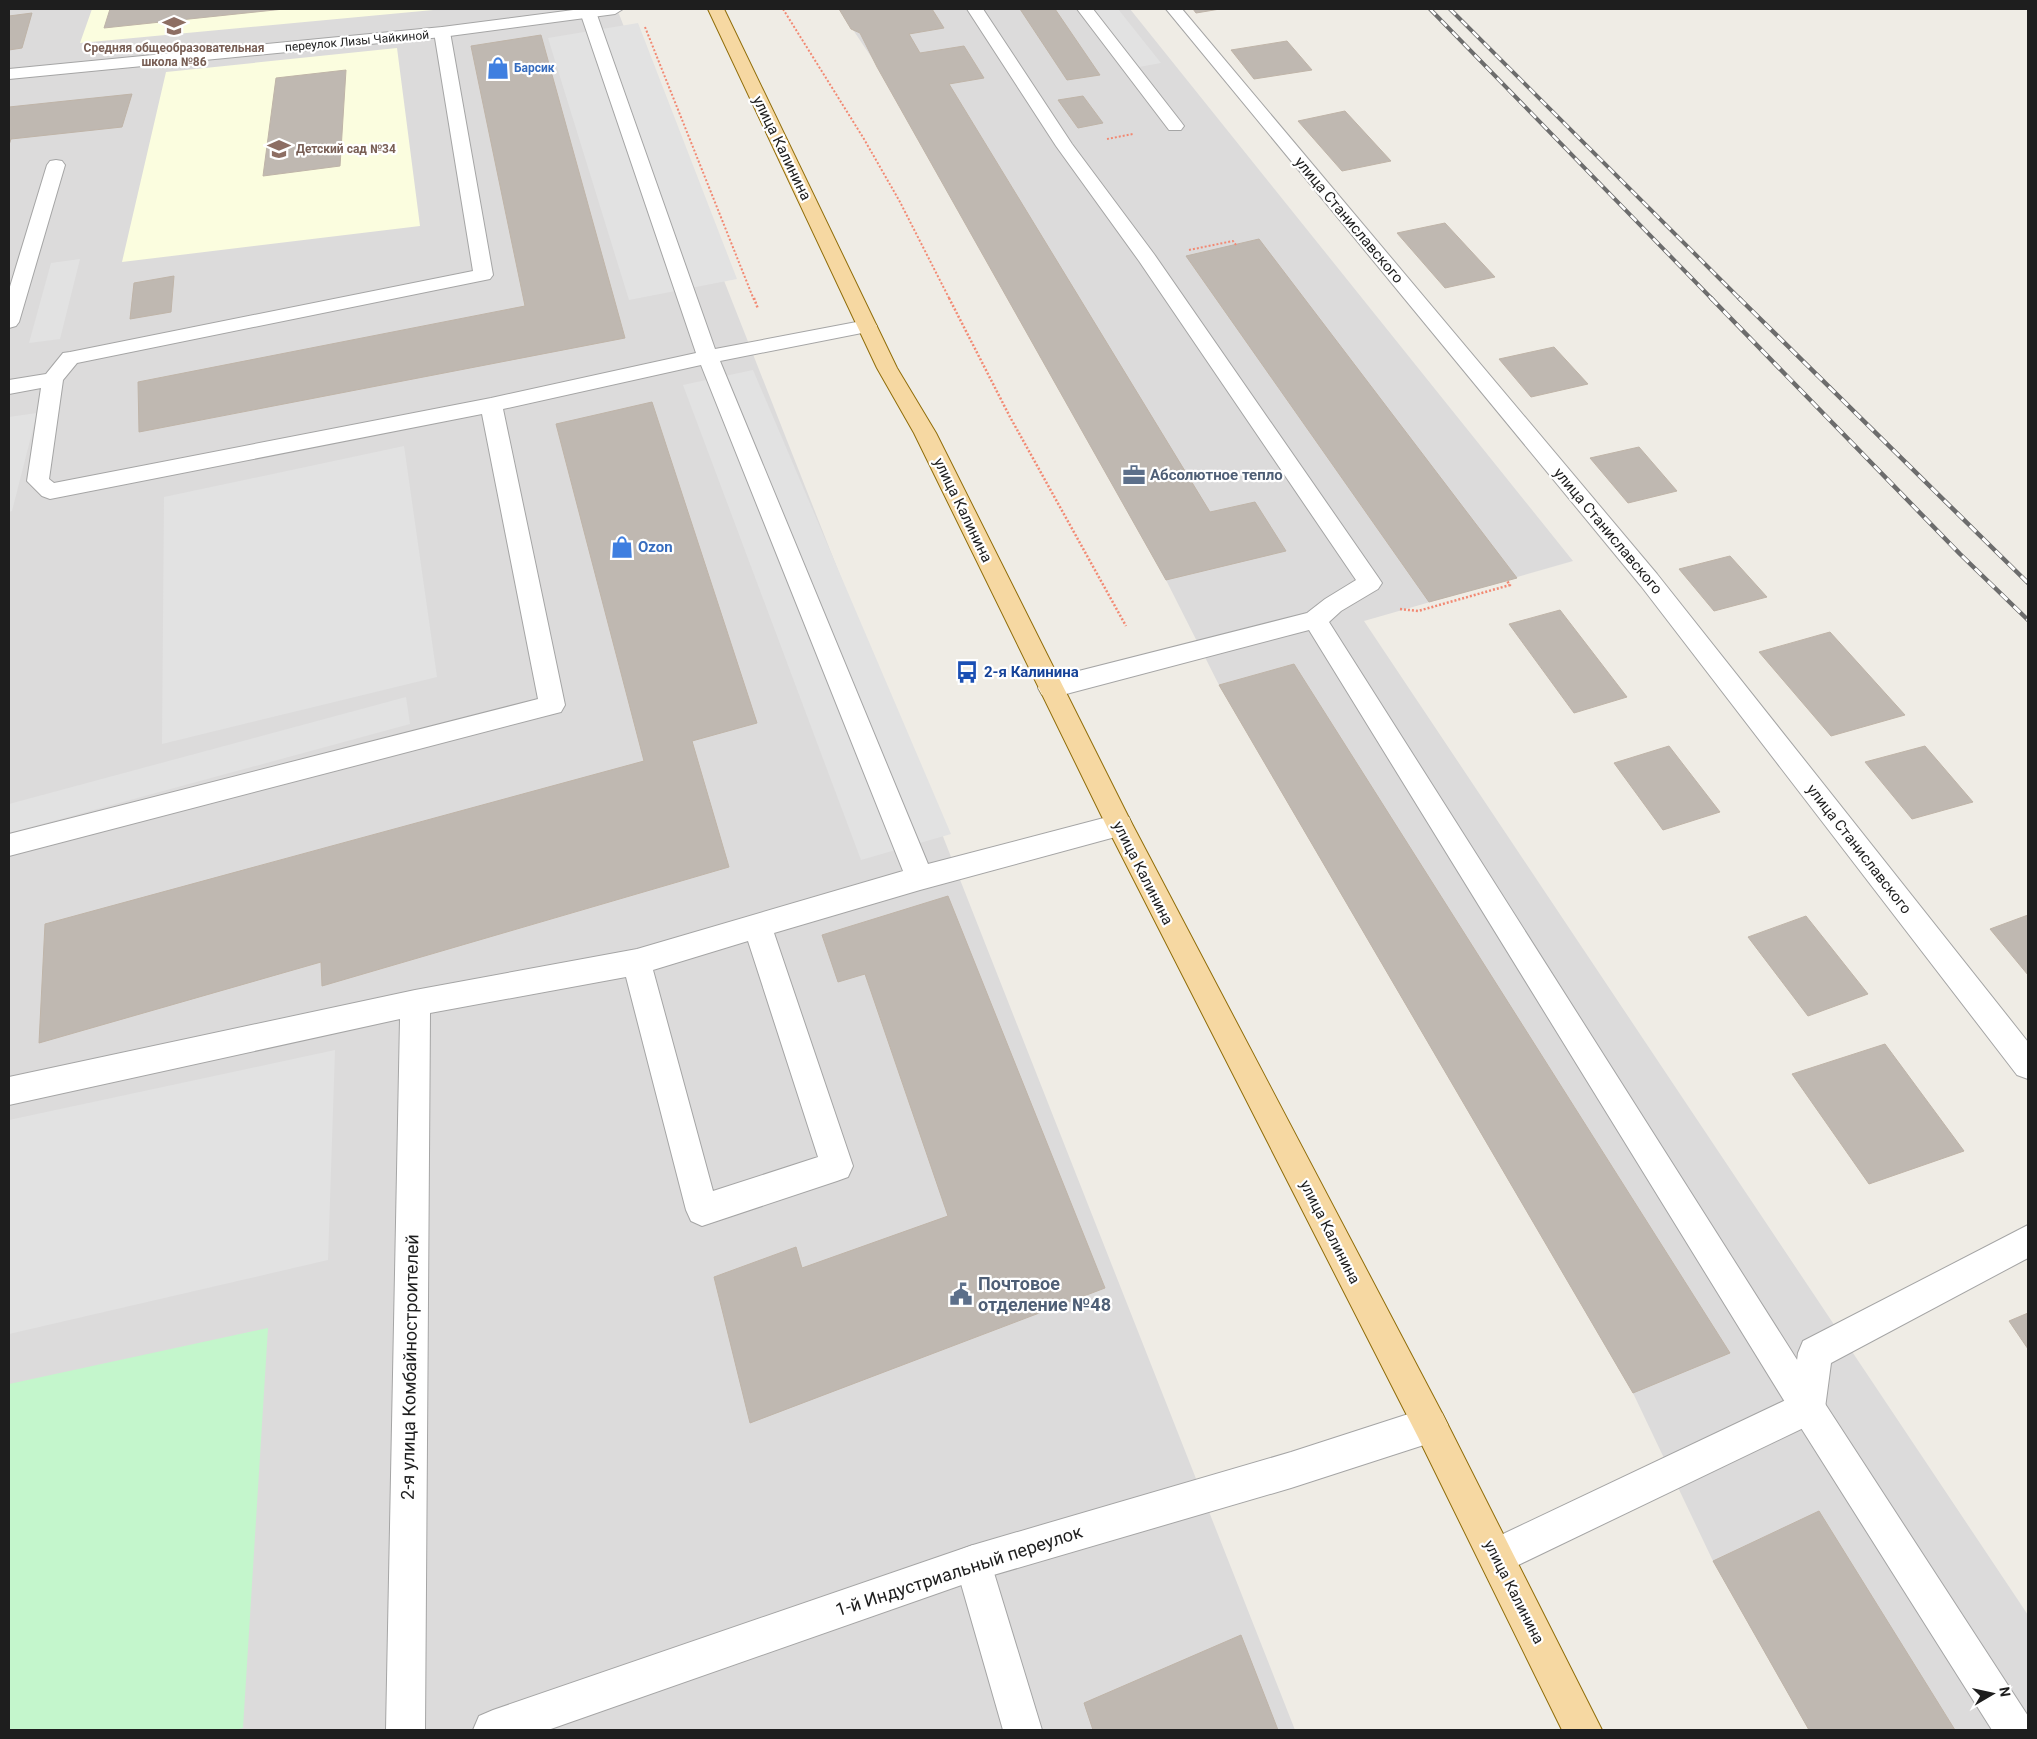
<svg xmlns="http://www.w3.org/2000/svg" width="2037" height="1739" viewBox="0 0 2037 1739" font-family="Roboto,sans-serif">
<rect width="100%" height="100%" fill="#efece5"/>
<!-- residential -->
<path fill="#dcdbdb" d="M9 9H617L1295 1730H9Z
M839 9H1130L1573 561 1364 621 2028 1615V1730H1809L1713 1561 1633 1393 1219 685 1166 580 878 67Z"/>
<!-- education -->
<path fill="#fbfddf" d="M92 9H444L80 43Z
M397 48 420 226 122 262 166 72Z"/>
<!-- park -->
<path fill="#c4f6cc" d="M268 1328 243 1728 234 1730H9V1384Z"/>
<!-- parking -->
<path fill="#e2e2e2" d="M1094 9H1118L1161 63 1139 67Z
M638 23 737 279 629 300 548 38Z
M80 259 60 339 29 343 51 263Z
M753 370 951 834 861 860 683 385Z
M37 413 12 511 9 512V417Z
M404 446 437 677 162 744 164 497Z
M406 697 410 724 9 833V804Z
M335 1050 328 1260 9 1334V1120Z"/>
<!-- building -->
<path fill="#bfb8b1" stroke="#bfb4a8" d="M110 9H284L104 28Z
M839 9H932L944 28 909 34 920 53 964 46 984 78 949 84 1210 512 1255 502 1286 551 1166 580 877 67 860 33 851 29Z
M1020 9H1055L1100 75 1067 80Z
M1193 9H1220L1196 13Z
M32 13 22 48 9 50V16Z
M541 35 625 338 139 432 138 382 525 306 471 46Z
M1287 41 1312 70 1254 79 1231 50Z
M346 70 340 166 263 176 276 78Z
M132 94 122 127 11 139 9 145V107Z
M1083 96 1103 123 1078 128 1058 100Z
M1345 111 1391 161 1342 171 1298 121Z
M1445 223 1495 277 1445 288 1397 233Z
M1259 239 1517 578 1429 602 1186 256Z
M174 276 171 312 130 319 134 283Z
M1554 347 1588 384 1531 397 1499 359Z
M652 402 757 723 692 741 729 867 322 986 321 962 39 1043 45 924 644 761 556 424Z
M1639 447 1677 491 1628 503 1590 458Z
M1730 556 1767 597 1714 611 1679 569Z
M1560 610 1627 697 1574 713 1509 624Z
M1830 632 1905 715 1831 736 1759 652Z
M1294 664 1730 1353 1633 1393 1219 685Z
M1669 746 1720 812 1663 830 1614 763Z
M1925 746 1973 802 1912 819 1865 762Z
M948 896 1105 1288 750 1423 714 1277 796 1247 802 1268 948 1216 865 974 838 982 822 935Z
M2028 915V975L1990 929Z
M1806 916 1868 994 1808 1016 1748 937Z
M1885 1044 1964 1151 1869 1184 1792 1074Z
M2028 1313V1349L2009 1321Z
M1819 1511 1955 1730H1809L1713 1561Z
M1241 1635 1278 1730H1093L1084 1703Z"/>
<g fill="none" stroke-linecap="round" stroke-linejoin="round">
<defs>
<path id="lane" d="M582 9H594L596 12 715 349 867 320 874 322 877 326 874 330 867 332 720 361 928 864 1119 814 1129 817 1132 825 1129 833 1119 836 920 890 774 933 853 1166 848 1177 837 1181 702 1226 691 1221 686 1210 626 977 430 1013 425 1730H386L400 1019 9 1105V1077L415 990 637 949 903 871 701 365 503 409 565 705 561 712 9 856V834L538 699 482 414 50 499 42 496 27 481 41 388 9 394V380L46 374 63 353 70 352 473 271 434 32 442 27 450 32 493 275 490 279 77 363 63 380 49 479 54 483 491 398 696 353 580 12ZM748 941 818 1157 713 1191 653 970Z
M967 9H983L1072 144 1154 254 1378 577 1382 583 1378 589 1341 611 1329 622 1820 1396 2028 1716V1730H1992L1796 1420 1309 630 1051 698 1042 695 1038 688 1042 681 1051 678 1307 613 1325 599 1356 580 1139 261 1056 146Z
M1077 9H1093L1181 122 1184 126 1181 130H1169Z
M56 160 62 161 65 165 19 322 16 326 9 328V290L47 165 50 161Z
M973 1545 986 1550 991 1563 1042 1730H1003L955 1563 960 1550Z"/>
<path id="street" d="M581 9H623L615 14 442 37 9 79V69L442 27Z
M1166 9H1182L1657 574 2028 1042V1079L2017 1075 1641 586Z
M2028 1225V1258L1831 1363 1825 1408 1820 1420 1510 1569 1497 1574 1484 1569 1479 1556 1484 1543 1792 1397 1798 1353 1803 1341Z
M1430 1407 1442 1413 1448 1425 1442 1437 1430 1443 1291 1488 973 1581 548 1730H473L479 1716 493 1710 973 1545 1291 1452Z"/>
<path id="primary" d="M708 9H724L897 368 936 433 1129 818 1442 1413 1602 1730H1562L1418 1437 1106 825 914 433 877 368Z"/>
</defs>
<!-- lane casing -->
<use href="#lane" stroke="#a5a5a5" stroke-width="2"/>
<!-- street casing -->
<use href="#street" stroke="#a5a5a5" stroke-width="2"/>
<!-- primary casing -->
<use href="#primary" stroke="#906d09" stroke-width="2"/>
<!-- path-far1 -->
<path stroke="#f28973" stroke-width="2" stroke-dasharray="2 2" stroke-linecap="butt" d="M783 9 864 139 900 202 950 300
M645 27 754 300
M1107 139 1133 134
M1189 250 1233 241 1236 245"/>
<!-- path -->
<path stroke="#f28973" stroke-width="2.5" stroke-dasharray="2 2" stroke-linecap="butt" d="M754 298 758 309
M949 298 1010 417 1126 626
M1400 609 1418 611 1510 585 1507 581"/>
<!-- lane -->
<use href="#lane" fill="#fff" fill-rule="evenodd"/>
<!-- street -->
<use href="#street" fill="#fff" fill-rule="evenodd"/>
<!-- primary -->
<use href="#primary" fill="#f6d8a2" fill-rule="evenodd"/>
<defs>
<path id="rail-far1" d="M1430 9 1713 300
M1450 9 1741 300"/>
<path id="rail" d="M1711 298 1960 554 2028 620
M1739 298 2028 583"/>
</defs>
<!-- rail-far1 casing -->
<use href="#rail-far1" stroke="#6c6c6c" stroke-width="4"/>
<!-- rail casing -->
<use href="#rail" stroke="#6c6c6c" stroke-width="4.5"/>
<!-- rail-far1 -->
<use href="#rail-far1" stroke="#fff" stroke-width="2.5" stroke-dasharray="8" stroke-linecap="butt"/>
<!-- rail -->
<use href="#rail" stroke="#fff" stroke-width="3" stroke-dasharray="9" stroke-linecap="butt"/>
</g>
<!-- icons -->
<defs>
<symbol id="school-bare" viewBox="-9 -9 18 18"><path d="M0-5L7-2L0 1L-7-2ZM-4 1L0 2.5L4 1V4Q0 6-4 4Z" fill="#8d6e63" stroke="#fff" stroke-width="2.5" paint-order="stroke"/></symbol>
<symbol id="shop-bare" viewBox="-9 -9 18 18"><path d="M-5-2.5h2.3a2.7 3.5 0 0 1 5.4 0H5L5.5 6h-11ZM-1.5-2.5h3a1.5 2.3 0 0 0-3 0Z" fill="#3f7fe0" stroke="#fff" stroke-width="2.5" paint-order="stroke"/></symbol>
<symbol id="office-bare" viewBox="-9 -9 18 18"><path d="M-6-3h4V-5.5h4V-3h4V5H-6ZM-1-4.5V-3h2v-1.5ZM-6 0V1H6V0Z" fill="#5c6f8a" stroke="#fff" stroke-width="2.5" paint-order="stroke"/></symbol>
<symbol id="bus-bare" viewBox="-9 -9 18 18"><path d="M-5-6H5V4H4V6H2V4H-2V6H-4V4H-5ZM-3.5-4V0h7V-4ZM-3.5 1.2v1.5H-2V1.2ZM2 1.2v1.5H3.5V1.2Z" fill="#1a4fb4" stroke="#fff" stroke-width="2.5" paint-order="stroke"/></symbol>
<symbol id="civic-bare" viewBox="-9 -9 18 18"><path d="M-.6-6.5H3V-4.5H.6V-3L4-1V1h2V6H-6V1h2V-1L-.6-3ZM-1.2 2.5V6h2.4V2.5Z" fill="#5c6f8a" stroke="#fff" stroke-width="2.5" paint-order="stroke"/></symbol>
</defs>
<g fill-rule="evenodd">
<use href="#school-bare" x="158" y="10" width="32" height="32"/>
<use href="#shop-bare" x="482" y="52" width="32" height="32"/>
<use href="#school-bare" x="263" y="133" width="32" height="32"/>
<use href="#office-bare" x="1118" y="459" width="32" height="32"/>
<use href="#shop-bare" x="606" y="531" width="32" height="32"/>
<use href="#bus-bare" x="951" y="656" width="32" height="32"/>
<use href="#civic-bare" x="945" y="1278" width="32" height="32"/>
</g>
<g text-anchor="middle" stroke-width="4.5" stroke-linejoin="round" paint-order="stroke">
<!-- far-street labels -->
<g font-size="12" fill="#1e1e1e" stroke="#fff">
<text transform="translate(357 41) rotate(-5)" y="4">переулок Лизы Чайкиной</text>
</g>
<!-- far-education labels -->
<g font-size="12" font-weight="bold" fill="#785e54" stroke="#fff">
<text x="174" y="52">Средняя общеобразовательная<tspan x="174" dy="14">школа №86</tspan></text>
<text x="296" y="153" text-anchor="start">Детский сад №34</text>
</g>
<!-- far-shop labels -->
<g font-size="12" font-weight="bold" fill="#366cbe" stroke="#fff" text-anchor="start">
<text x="514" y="72">Барсик</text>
</g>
<!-- street labels -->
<g font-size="15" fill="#1e1e1e" stroke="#fff">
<text transform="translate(782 148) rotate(64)" y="5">улица Калинина</text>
<text transform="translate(1349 220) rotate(50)" y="5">улица Станиславского</text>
<text transform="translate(963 510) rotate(64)" y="5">улица Калинина</text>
<text transform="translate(1608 531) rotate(50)" y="5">улица Станиславского</text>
<text transform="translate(1859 849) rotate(52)" y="5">улица Станиславского</text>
<text transform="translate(1143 873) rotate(63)" y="5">улица Калинина</text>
<text transform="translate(1330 1232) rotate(63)" y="5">улица Калинина</text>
<text transform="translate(1514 1592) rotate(63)" y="5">улица Калинина</text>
</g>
<!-- service labels -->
<g font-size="15" font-weight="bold" fill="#4e5e75" stroke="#fff" text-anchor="start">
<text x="1150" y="480">Абсолютное тепло</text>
</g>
<!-- shop labels -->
<g font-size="15" font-weight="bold" fill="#366cbe" stroke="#fff" text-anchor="start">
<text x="638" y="552">Ozon</text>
</g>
<!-- transit labels -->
<g font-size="15" font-weight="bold" fill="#164399" stroke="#fff" text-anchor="start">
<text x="984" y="677">2-я Калинина</text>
</g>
<!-- near-service labels -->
<g font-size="18" font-weight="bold" fill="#4e5e75" stroke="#fff" text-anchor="start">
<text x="978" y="1290">Почтовое<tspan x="978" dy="21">отделение №48</tspan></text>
</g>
<!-- near-street labels -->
<g font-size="18" fill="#1e1e1e" stroke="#fff">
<text transform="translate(410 1367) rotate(-89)" y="6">2-я улица Комбайностроителей</text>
<text transform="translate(959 1571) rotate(-18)" y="6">1-й Индустриальный переулок</text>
</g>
</g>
<!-- border -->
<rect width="2037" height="1739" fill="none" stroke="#1e1e1e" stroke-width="20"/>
<!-- north arrow -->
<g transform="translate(1992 1694) rotate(81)" stroke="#ffffff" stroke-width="4" paint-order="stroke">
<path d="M0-4L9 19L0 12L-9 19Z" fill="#1e1e1e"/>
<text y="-8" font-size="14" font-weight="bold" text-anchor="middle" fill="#1e1e1e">N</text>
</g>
</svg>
